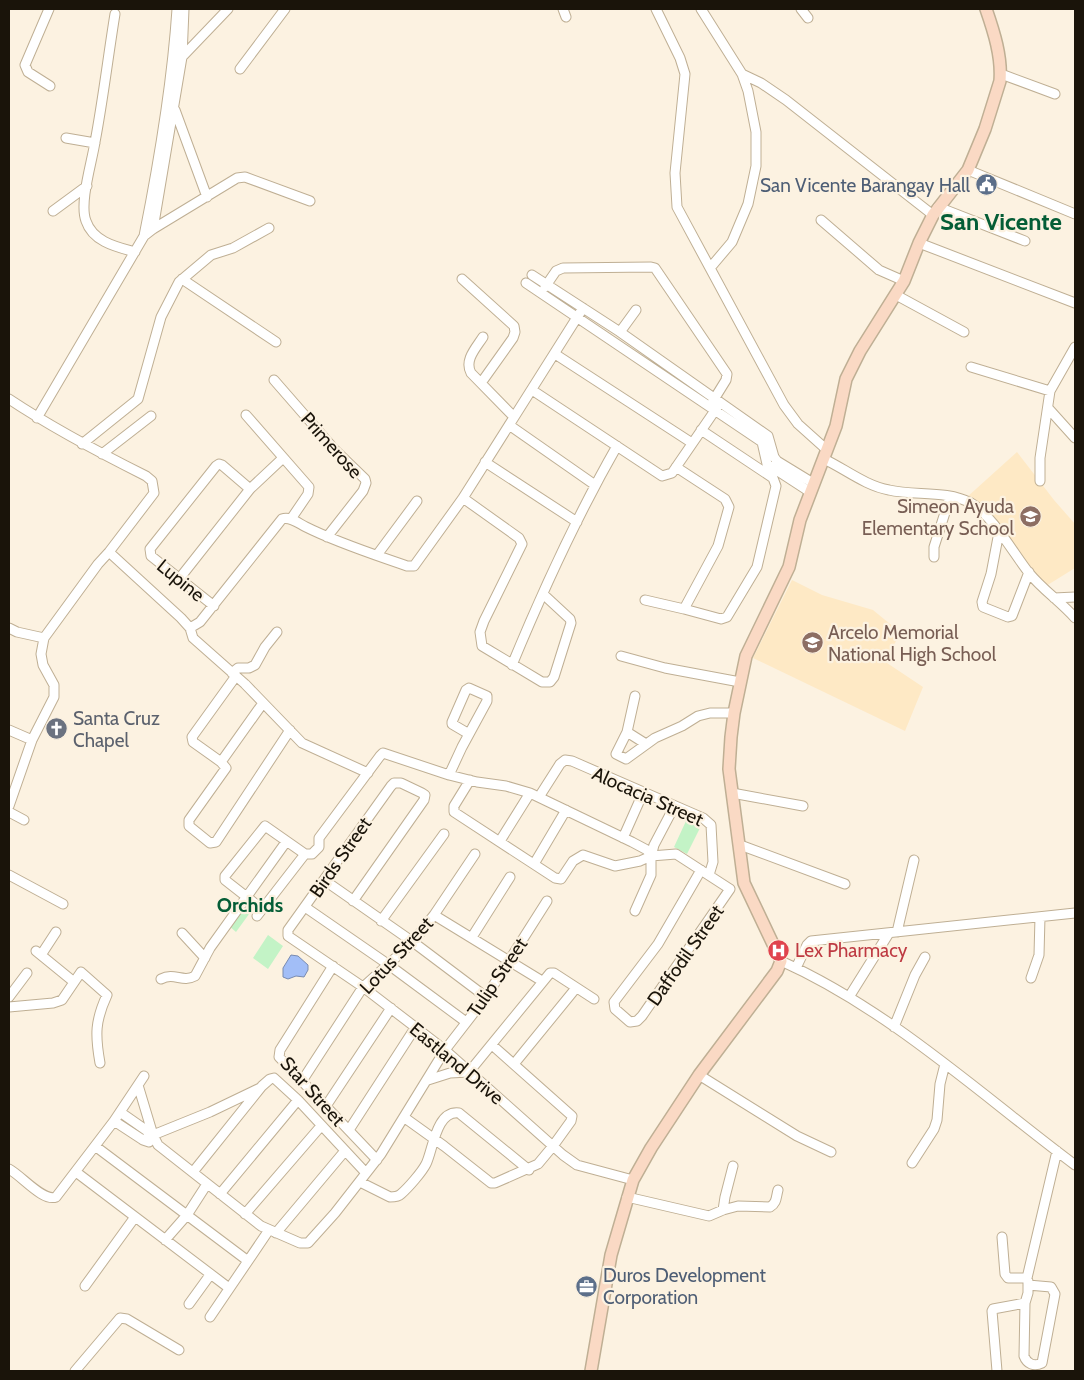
<svg xmlns="http://www.w3.org/2000/svg" width="1084" height="1380" viewBox="0 0 1084 1380" font-family="Cabin,sans-serif">
<rect width="100%" height="100%" fill="#fcf2e1"/>
<!-- built -->
<path fill="#fee9c5" d="M1017 452 1054 500 1075 524V568L1046 586 985 510 966 498Z
M792 580 822 595 873 610 901 633 884 661 923 687 905 731 753 658Z"/>
<!-- green -->
<path fill="#c3f3c6" d="M686 821 700 828 687 854 674 847Z
M244 903 252 910 236 932 228 925Z
M268 935 283 946 268 969 253 958Z"/>
<!-- water -->
<path fill="#a2bef7" stroke="#798bb0" d="M291 955 298 956 308 965V970L304 977 296 976 288 979 283 977V968Z"/>
<g fill="none" stroke-linecap="round" stroke-linejoin="round">
<defs>
<path id="street" d="M49 9 25 65 28 72 50 86
M563 9 566 17
M656 9 680 58 685 74 675 173 677 207 784 405 798 424 827 450
M701 9 742 74 748 91 756 132V166L748 204 732 242 710 268
M801 9 808 18
M115 14C108 57 103 100 95 142 92 162 79 203 86 221 93 242 117 247 135 252
M179 57H182L228 9
M240 69 285 9
M742 74 761 83 786 100 933 215
M1001 74 1055 94
M175 110 207 197
M66 138 95 143
M968 170 1075 214
M938 207 1025 241
M53 211 87 186
M821 220 879 270 904 281
M153 229 182 57 184 9
M144 236C159 161 172 85 177 9
M919 243 1075 303
M532 275 620 332 768 436 774 457 777 461 813 483
M182 279 276 342
M462 279 514 326 515 332 513 338 481 383
M526 283 762 442 767 464 810 492
M545 287 556 271 563 268 651 267 655 268 727 374 726 380 713 401
M896 295 964 332
M620 332 636 310
M483 337C476 348 464 360 471 373L514 417
M555 354 692 443
M971 367 1050 391
M274 380 335 450 365 479 366 483 363 491 327 537
M532 390 662 476 672 473 718 406
M9 399C54 429 98 452 146 476L152 481 154 493 109 552 98 564 44 638 41 654 43 665 54 685V697L32 740 9 806
M1048 408 1075 438
M246 415 309 487 308 494 291 519
M37 418 144 236 153 229 237 178 245 177 310 201
M509 425 595 485
M82 444 138 399 161 317 179 282 211 255 233 248 269 228
M102 454 151 416
M824 459C845 469 866 486 889 490 915 496 946 490 971 503 992 515 1014 554 1029 573 1043 590 1061 602 1075 618
M485 462 577 522
M1040 481V458L1050 391 1075 347
M463 498 519 538 522 544 484 621 480 632 482 646 542 682H550L554 677 571 623 570 619 543 594
M999 532 991 574 982 602 983 607 1008 617 1012 616 1029 572
M109 552 181 618 190 628
M377 555 417 501
M934 557V547L950 497
M179 579 250 489 283 458
M1054 598 1075 597
M645 600 684 609 718 546 729 507 725 499 676 467
M214 606 151 556 150 549 216 466 219 464 222 465 250 489
M684 609 721 619 727 617 757 567 776 486 773 478 701 430
M9 628 17 632 44 638
M621 656 665 668 740 682
M512 665C543 590 577 516 617 446
M232 673 238 668H249L255 665 265 647 277 632
M236 676 192 737 193 742 221 762 226 768 189 820V826L210 843 216 842 290 730
M635 696 627 732 616 754 626 759 655 738 682 726 698 716 710 713H734
M9 730 32 740
M627 732 646 744
M221 762 263 703
M368 773 302 743 245 684 193 638 190 628 200 622 282 519C290 516 298 523 306 527 338 543 373 554 407 566H414L463 498 583 308
M449 775 462 747 487 701V696L469 688 466 690 452 722V724L469 734
M470 780 454 806V812L555 878 561 879 573 861 583 855 615 866 640 861 651 856 676 854 730 889
M732 793 803 806
M539 797 560 764 565 760 572 761 703 818 711 825 713 862 709 875
M9 812 24 820
M623 838 643 793
M500 841 530 793
M740 845 845 884
M534 864 566 810
M701 870 658 944 614 1002 615 1009 630 1022 637 1021 642 1016 730 889
M9 875 63 904
M324 880 413 942 486 997
M353 901 424 800 425 795 422 793 401 783H394L391 786 288 930V936L363 987 445 1050 563 1155 577 1165 633 1180
M305 907 389 965 466 1022
M262 909 225 880V876L265 826 305 854H312L319 847V838L380 756 383 753 449 775 477 782 506 786 530 793 632 842 647 850 651 856
M635 911 651 875V856L654 845 674 807
M434 915 542 981
M257 916 305 854
M381 921 444 834
M897 932 914 860
M182 933 205 958
M472 937 510 877
M36 951 74 982
M41 955 56 932
M781 961C890 1010 980 1094 1075 1165
M333 966 280 1050 279 1057 377 1160
M796 968 807 945 811 941 1075 913
M1031 978 1039 955 1040 917
M161 979C175 972 182 983 195 976L210 948 286 842
M9 997 27 973
M849 997 889 933
M9 1007 53 1003 62 1000 81 972 107 995C95 1021 95 1035 100 1063
M894 1027 915 975 925 957
M514 1064 576 988
M699 1075 797 1136 831 1152
M428 1080 450 1073 469 1072 550 973H554L594 999
M302 1081 363 987 413 942 434 915 475 854
M138 1085 153 1135
M326 1106 391 1008
M120 1112 153 1135 158 1145 261 1226 300 1243H308L335 1213 381 1154 445 1050 486 997 547 901
M405 1118 444 1146 491 1183H495L538 1164 553 1146 571 1121 572 1116 492 1045
M114 1121 143 1140 149 1142
M349 1130 415 1028
M143 1140 153 1135 210 1112 260 1088
M95 1146 248 1261
M912 1163 934 1129 937 1120 940 1084 945 1064
M9 1169C22 1176 43 1202 56 1197L114 1121 144 1076
M76 1172 229 1288
M193 1172 262 1086 270 1079 274 1078 298 1100 366 1173
M360 1182 390 1197C394 1197 398 1197 401 1194 408 1188 422 1172 426 1164 433 1150 436 1110 459 1113L529 1170
M220 1194 298 1100
M627 1197 709 1216 723 1210 738 1206 770 1207C777 1203 776 1197 778 1190
M723 1210 725 1197 733 1166
M245 1214 321 1126
M276 1233 344 1152
M1002 1237 1005 1274 1008 1278H1027L1057 1151
M165 1240 187 1215 207 1184
M85 1286 135 1217
M1025 1303 1024 1356C1027 1364 1034 1367 1042 1363L1055 1294 1051 1287 1028 1285
M189 1304 210 1275
M210 1317 269 1230
M75 1371 120 1318 127 1319 179 1350
M997 1371 992 1311 993 1309 1025 1303 1028 1293V1281"/>
<path id="secondary" d="M591 1371 611 1255 633 1180 651 1148 699 1075 777 971 781 961 744 883 729 769 731 737 734 713 746 656 789 567 800 520 836 426 846 379 860 351 904 281 919 243 933 215 968 170 985 129 1000 81C1002 57 994 32 986 9"/>
</defs>
<!-- street casing -->
<use href="#street" stroke="#bfaf94" stroke-width="11"/>
<!-- secondary casing -->
<use href="#secondary" stroke="#bfaf94" stroke-width="14"/>
<!-- street -->
<use href="#street" stroke="#fff" stroke-width="9"/>
<!-- secondary -->
<use href="#secondary" stroke="#fad9c4" stroke-width="11"/>
</g>
<!-- icons -->
<defs>
<symbol id="civic-disc" viewBox="-11 -11 22 22"><circle r="9.5" fill="#5c6f8a" stroke="#fcf2e1"/><path d="M-.6-6.5H3V-4.5H.6V-3L4-1V1h2V6H-6V1h2V-1L-.6-3ZM-1.2 2.5V6h2.4V2.5Z" fill="#fff"/></symbol>
<symbol id="school-disc" viewBox="-11 -11 22 22"><circle r="9.5" fill="#8d6e63" stroke="#fcf2e1"/><path d="M0-5L7-2L0 1L-7-2ZM-4 1L0 2.5L4 1V4Q0 6-4 4Z" fill="#fff"/></symbol>
<symbol id="church-disc" viewBox="-11 -11 22 22"><circle r="9.5" fill="#6b7280" stroke="#fcf2e1"/><path d="M-1.2-6h2.4v3.5h3.3v2.4h-3.3V6h-2.4V-.1h-3.3v-2.4h3.3Z" fill="#fff"/></symbol>
<symbol id="hospital-disc" viewBox="-11 -11 22 22"><circle r="9.5" fill="#e0444e" stroke="#fcf2e1"/><path d="M-5-5h3v3.5h4V-5h3V5h-3V1.5h-4V5h-3Z" fill="#fff"/></symbol>
<symbol id="office-disc" viewBox="-11 -11 22 22"><circle r="9.5" fill="#5c6f8a" stroke="#fcf2e1"/><path d="M-6-3h4V-5.5h4V-3h4V5H-6ZM-1-4.5V-3h2v-1.5ZM-6 0V1H6V0Z" fill="#fff"/></symbol>
</defs>
<g fill-rule="evenodd">
<use href="#civic-disc" x="974" y="172" width="25" height="25"/>
<use href="#school-disc" x="1018" y="504" width="25" height="25"/>
<use href="#school-disc" x="800" y="630" width="25" height="25"/>
<use href="#church-disc" x="44" y="716" width="25" height="25"/>
<use href="#hospital-disc" x="766" y="938" width="25" height="25"/>
<use href="#office-disc" x="574" y="1274" width="25" height="25"/>
</g>
<g text-anchor="middle" stroke-width="4.5" stroke-linejoin="round" paint-order="stroke">
<!-- service labels -->
<g font-size="19" fill="#4e5e75" stroke="#fcf2e1" text-anchor="end">
<text x="970" y="192">San Vicente Barangay Hall</text>
<text x="603" y="1282" text-anchor="start">Duros Development<tspan x="603" dy="22">Corporation</tspan></text>
</g>
<!-- street labels -->
<g font-size="19" fill="#1a140a" stroke="#fcf2e1">
<text transform="translate(332 445) rotate(48)" y="7">Primerose</text>
<text transform="translate(181 580) rotate(39)" y="7">Lupine</text>
<text transform="translate(648 796) rotate(24)" y="7">Alocacia Street</text>
<text transform="translate(340 857) rotate(-55)" y="7">Birds Street</text>
<text transform="translate(396 955) rotate(-47)" y="7">Lotus Street</text>
<text transform="translate(685 955) rotate(-55)" y="7">Daffodil Street</text>
<text transform="translate(497 977) rotate(-56)" y="7">Tulip Street</text>
<text transform="translate(457 1063) rotate(40)" y="7">Eastland Drive</text>
<text transform="translate(313 1091) rotate(48)" y="7">Star Street</text>
</g>
<!-- education labels -->
<g font-size="19" fill="#785e54" stroke="#fcf2e1" text-anchor="end">
<text x="1014" y="513">Simeon Ayuda<tspan x="1014" dy="22">Elementary School</tspan></text>
<text x="828" y="639" text-anchor="start">Arcelo Memorial<tspan x="828" dy="22">National High School</tspan></text>
</g>
<!-- worship labels -->
<g font-size="19" fill="#5b616d" stroke="#fcf2e1" text-anchor="start">
<text x="73" y="725">Santa Cruz<tspan x="73" dy="22">Chapel</tspan></text>
</g>
<!-- health labels -->
<g font-size="19" fill="#be3a42" stroke="#fcf2e1" text-anchor="start">
<text x="795" y="957">Lex Pharmacy</text>
</g>
<!-- neighbourhood labels -->
<g font-size="20" font-weight="bold" fill="#045d36" stroke="#fcf2e1">
<text x="250" y="912">Orchids</text>
</g>
<!-- district labels -->
<g font-size="24" font-weight="bold" fill="#045d36" stroke="#fcf2e1">
<text x="1001" y="230">San Vicente</text>
</g>
</g>
<!-- border -->
<rect width="1084" height="1380" fill="none" stroke="#1a140a" stroke-width="20"/>
</svg>
